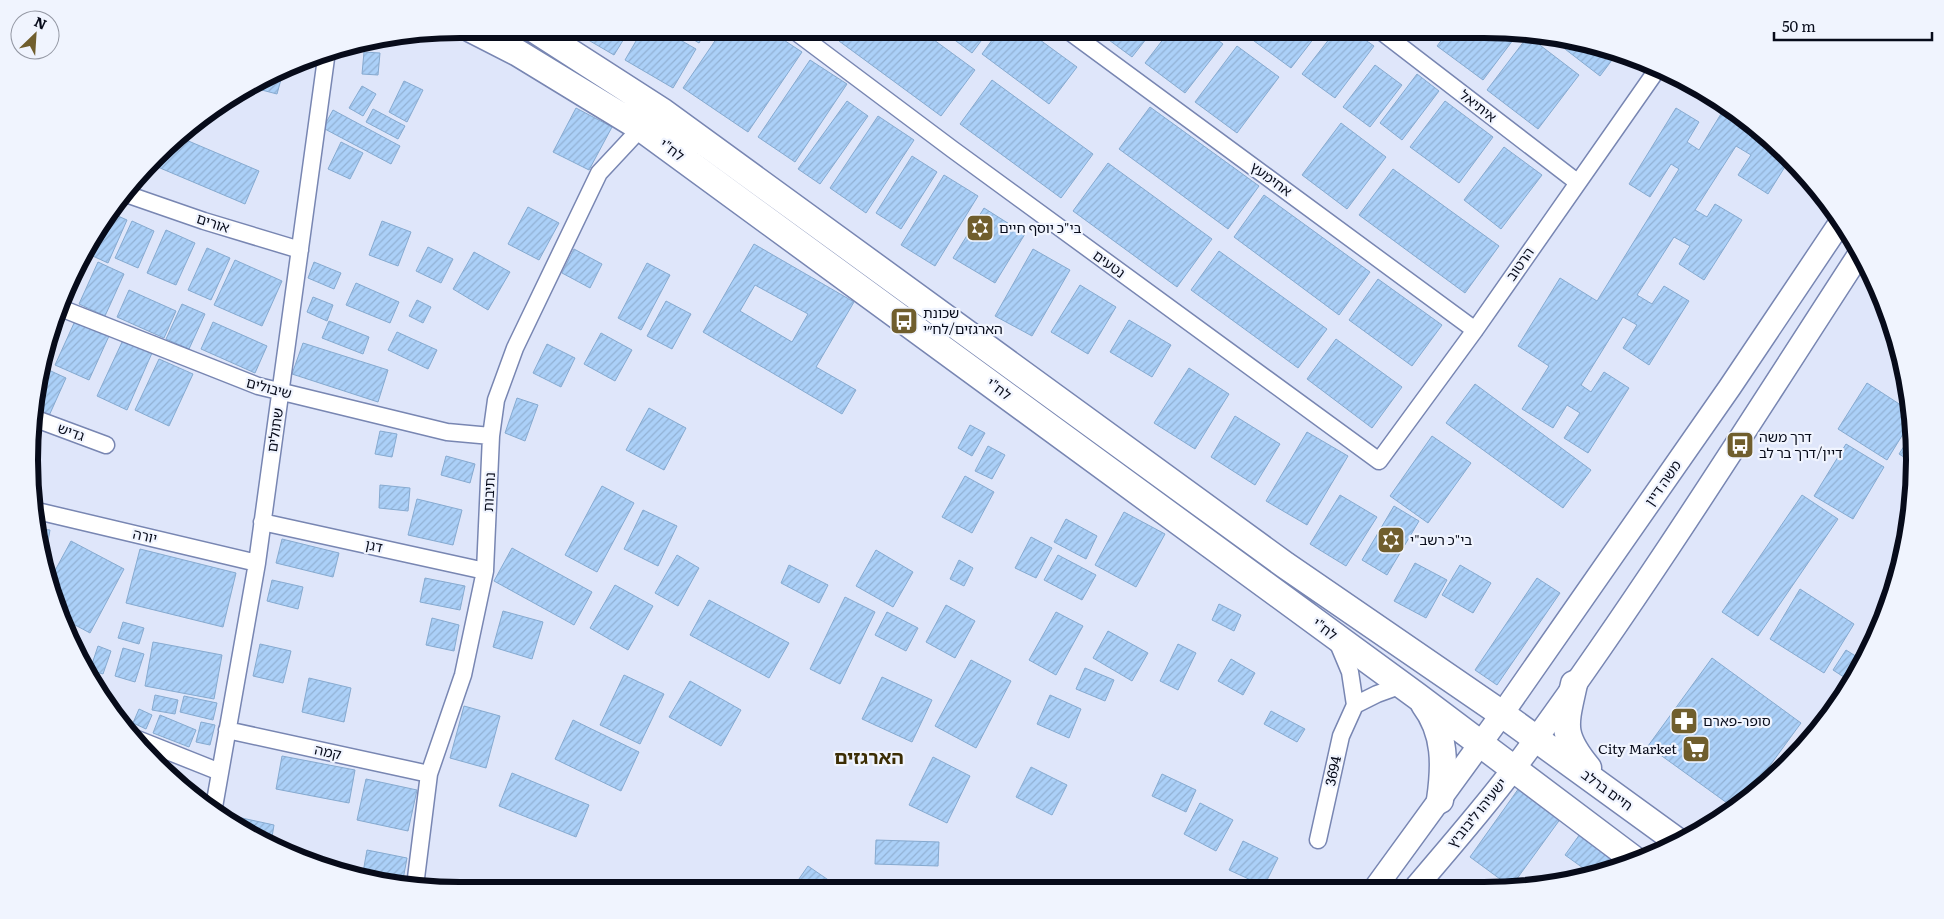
<svg xmlns="http://www.w3.org/2000/svg" width="1944" height="919" viewBox="0 0 1944 919" font-family="Literata,'Noto Sans Hebrew',serif">
<defs>
<pattern id="building-hatch" width="6" height="6" patternUnits="userSpaceOnUse" patternTransform="scale(1.25)"><rect width="6" height="6" fill="#abd0f8"/><path d="M-1 1l2-2M0 6l6-6M5 7l2-2" fill="none" stroke="#92b1d4"/></pattern>
</defs>
<rect width="100%" height="100%" fill="#dfe6fa"/>
<!-- building -->
<path fill="url(#building-hatch)" stroke="#86aad0" fill-rule="evenodd" d="M581 29H630L614 55 578 34Z
M643 29H661L696 49 673 88 625 60Z
M676 29H707L699 43Z
M723 29H767L802 52 748 132 683 88Z
M847 29H919L975 70 941 116 839 41Z
M940 29H990L972 53Z
M1000 29H1025L1077 67 1049 104 982 54Z
M1094 29H1154L1132 57Z
M1171 29H1203L1223 44 1185 93 1145 63Z
M1239 29H1257L1250 38Z
M1257 29H1321L1291 68 1250 38Z
M1337 29H1350L1374 46 1335 98 1302 74Z
M1419 29H1438L1431 38Z
M1450 29H1485L1519 32 1483 80 1437 46Z
M1528 36 1579 75 1538 129 1487 90Z
M1554 36 1569 37 1618 52 1600 76 1552 39Z
M1237 46 1279 77 1237 133 1195 102Z
M364 52 380 53 378 75 362 74Z
M810 60 847 84 795 162 758 137Z
M1375 65 1402 85 1370 127 1343 107Z
M283 72 277 94 254 88Z
M1417 74 1439 91 1402 140 1380 123Z
M992 80 1093 154 1061 198 960 124Z
M404 81 423 90 407 122 389 112Z
M362 86 376 94 363 116 349 108Z
M847 101 868 116 820 184 798 169Z
M1445 101 1493 137 1459 183 1410 147Z
M1727 104 1749 122 1747 126 1762 136 1764 134 1791 157 1768 194 1738 175 1751 155 1736 146 1695 210 1707 217 1715 204 1742 220 1704 280 1679 264 1690 246 1674 237 1637 295 1652 304 1664 286 1689 301 1649 365 1623 348 1637 325 1623 317 1581 385 1591 392 1604 372 1629 388 1588 453 1564 438 1580 413 1567 405 1553 428 1522 409 1549 366 1518 346 1560 278 1597 301 1679 169 1671 164 1650 197 1629 184 1676 108 1699 122 1687 142 1699 150Z
M1150 107 1259 186 1228 229 1119 149Z
M576 108 612 127 589 170 553 152Z
M373 109 405 126 398 139 366 122Z
M333 110 400 146 391 164 323 128Z
M878 116 914 140 866 213 830 188Z
M1341 123 1386 157 1347 209 1302 175Z
M179 137 259 171 245 204 153 165Z
M341 142 363 153 350 179 328 169Z
M1504 147 1542 175 1501 229 1464 200Z
M912 156 937 172 901 229 876 213Z
M1108 163 1212 239 1177 287 1073 211Z
M1393 169 1499 246 1465 293 1359 215Z
M944 175 978 196 935 266 901 245Z
M1264 195 1370 272 1339 315 1234 237Z
M528 207 559 223 539 260 508 244Z
M984 208 1025 234 995 283 953 258Z
M109 212 127 220 108 263 84 252 101 220Z
M132 221 154 231 138 268 115 258Z
M382 221 411 232 398 266 369 255Z
M166 230 195 243 176 285 147 273Z
M754 244 854 302 816 367 856 390 842 414 703 332ZM755 285 808 314 792 342 740 311Z
M428 247 453 259 441 283 416 271Z
M207 248 230 258 211 300 188 290Z
M574 249 602 264 590 288 562 273Z
M1033 249 1070 270 1032 336 995 316Z
M1219 251 1327 329 1298 368 1191 290Z
M474 252 510 272 488 310 453 289Z
M235 260 282 281 262 326 214 305Z
M98 262 124 274 105 316 79 304Z
M314 262 341 273 334 289 308 278Z
M647 263 670 275 641 330 618 318Z
M1378 279 1442 325 1412 366 1349 320Z
M356 283 399 302 390 323 346 305Z
M1080 285 1116 307 1088 354 1051 332Z
M129 290 176 311 164 338 117 317Z
M313 297 333 305 327 321 307 312Z
M417 300 431 307 423 323 409 316Z
M666 301 691 314 672 349 647 336Z
M182 304 205 314 189 349 166 339Z
M1129 320 1171 345 1152 377 1110 352Z
M75 321 109 336 89 380 55 365Z
M329 321 369 337 363 354 322 338Z
M213 322 267 346 255 373 201 349Z
M397 332 437 350 428 369 388 350Z
M601 333 632 350 615 381 584 364Z
M1336 339 1402 387 1372 428 1307 379Z
M123 340 152 353 127 410 97 396Z
M303 343 388 370 378 402 292 374Z
M547 344 575 358 561 387 533 373Z
M159 359 193 374 169 426 135 410Z
M40 366 66 378 48 418 36 413 37 375Z
M1189 368 1229 394 1195 449 1154 423Z
M1867 383 1910 411 1911 421 1887 460 1838 429Z
M1475 384 1591 470 1563 508 1446 423Z
M517 398 538 405 525 441 505 433Z
M649 408 686 428 664 470 626 450Z
M1235 416 1280 444 1255 485 1211 457Z
M970 425 985 433 972 456 958 448Z
M35 430 41 433 35 445Z
M380 431 397 434 392 457 375 454Z
M1307 432 1348 456 1307 525 1266 501Z
M1913 432 1915 460V464L1899 454Z
M1432 436 1471 463 1428 523 1390 496Z
M1846 444 1884 467 1853 519 1814 496Z
M988 446 1005 455 992 479 975 471Z
M446 456 475 464 470 483 441 475Z
M965 476 994 492 972 533 942 517Z
M380 485 410 488 408 511 379 508Z
M602 486 634 503 597 572 565 555Z
M1340 495 1377 517 1346 566 1310 544Z
M1802 495 1838 519 1758 636 1722 612Z
M417 499 462 510 453 545 408 535Z
M1394 506 1419 521 1387 575 1362 560Z
M643 510 677 526 658 566 624 549Z
M1124 512 1165 534 1136 587 1095 565Z
M1066 519 1097 536 1086 559 1054 542Z
M36 528 50 530 45 558Z
M1031 537 1052 548 1036 578 1015 568Z
M282 539 339 553 333 577 276 563Z
M71 541 124 569 90 633 64 619 51 578Z
M512 548 592 592 574 625 494 581Z
M140 549 236 573 223 627 126 603Z
M876 550 913 572 893 607 856 586Z
M677 555 699 568 678 606 655 593Z
M1058 555 1096 575 1082 600 1044 580Z
M959 560 973 568 964 586 950 579Z
M1415 563 1447 580 1426 618 1394 601Z
M789 565 828 585 819 603 781 583Z
M1460 565 1491 583 1473 613 1442 595Z
M1898 574 1893 589 1889 586Z
M425 578 465 586 460 610 420 602Z
M1537 578 1560 593 1497 685 1475 670Z
M272 580 303 587 298 609 267 601Z
M615 585 653 606 628 650 590 628Z
M1800 589 1854 624 1824 673 1770 639Z
M845 597 875 612 840 684 810 669Z
M709 600 789 643 769 678 690 635Z
M1219 604 1241 615 1234 631 1212 620Z
M946 605 975 621 955 658 926 642Z
M503 611 543 622 532 659 493 647Z
M887 612 918 628 906 651 875 635Z
M1056 612 1083 626 1056 675 1029 660Z
M432 618 459 625 454 651 426 645Z
M123 622 144 628 139 644 118 638Z
M1108 631 1148 653 1132 681 1093 658Z
M153 642 222 655 214 699 145 686Z
M260 644 291 651 283 683 253 676Z
M1178 644 1196 653 1178 690 1160 681Z
M98 646 111 651 103 674 90 670Z
M123 648 144 654 135 682 115 676Z
M1846 650 1862 660 1850 681 1833 670Z
M1712 658 1801 723 1741 805 1734 808 1648 746Z
M1231 659 1255 673 1243 695 1218 681Z
M971 660 1011 681 976 748 935 726Z
M1085 668 1114 680 1105 701 1076 689Z
M624 675 664 694 640 744 600 725Z
M882 677 932 700 912 742 862 719Z
M309 678 351 688 344 722 302 712Z
M690 681 741 710 721 746 669 717Z
M155 695 178 700 175 714 152 710Z
M1050 695 1081 709 1069 738 1037 724Z
M184 696 217 703 213 720 180 712Z
M464 706 500 716 486 768 450 758Z
M139 709 152 715 146 729 133 723Z
M1271 711 1305 729 1297 742 1264 724Z
M160 715 196 730 189 747 153 733Z
M573 720 639 752 621 791 555 759Z
M201 722 215 725 210 745 196 742Z
M282 756 355 770 349 803 276 789Z
M933 757 970 776 947 823 909 805Z
M1031 767 1067 785 1052 815 1016 797Z
M512 773 589 805 576 837 499 806Z
M1162 774 1196 790 1186 812 1152 796Z
M366 779 417 790 408 831 357 820Z
M1519 788 1561 818 1511 887 1470 857Z
M1200 803 1233 820 1216 851 1184 834Z
M228 815 274 825 271 843 228 816Z
M1580 834 1623 864 1590 873 1565 855Z
M876 840 939 842 938 866 875 864Z
M1243 841 1278 858 1264 886 1229 870Z
M367 850 407 858 402 885 375 882 362 878Z
M808 866 840 888 839 889H792Z
M556 880 580 890H552Z"/>
<g fill="none" stroke-linecap="round" stroke-linejoin="round">
<defs>
<path id="street" d="M792 29 952 149 1379 461 1475 330 1659 67
M1066 29 1475 330
M1378 29 1577 182
M126 194 204 221 300 250
M58 307 258 386 447 432 491 436
M36 419 106 445
M33 510 257 563
M262 522 485 571
M1355 705 1377 694 1402 685
M227 730 429 774
M132 737 220 772
M214 807 257 563 327 51
M1318 840 1341 736 1355 705 1350 672 1337 641
M415 886 429 774 463 675 485 571 491 436 496 400 515 348 599 173 641 128"/>
<path id="secondary" d="M1376 887 1502 714 1730 387 1842 220
M1416 887C1457 839 1499 790 1536 739 1651 581 1754 416 1860 253"/>
<path id="primary" d="M471 29 518 53 641 128 1417 696 1636 861
M534 29 663 112 1285 565 1502 714 1677 841
M1574 684C1565 725 1560 734 1588 768
M1424 704C1446 733 1445 766 1440 800"/>
</defs>
<!-- street casing -->
<use href="#street" stroke="#7886b2" stroke-width="19"/>
<!-- secondary casing -->
<use href="#secondary" stroke="#7886b2" stroke-width="25"/>
<!-- primary casing -->
<use href="#primary" stroke="#7886b2" stroke-width="29"/>
<!-- street -->
<use href="#street" stroke="#fff" stroke-width="16"/>
<!-- secondary -->
<use href="#secondary" stroke="#fff" stroke-width="22"/>
<!-- primary -->
<use href="#primary" stroke="#fff" stroke-width="26"/>
</g>
<!-- icons -->
<defs>
<symbol id="synagogue-square" viewBox="-11 -11 22 22"><rect x="-9" y="-9" width="18" height="18" rx="4" fill="#705e2d" stroke="#f0f4fe"/><path d="M0-6.5L5.6 3.2H-5.6ZM0 6.5L5.6-3.2H-5.6Z" fill="#fff"/></symbol>
<symbol id="bus-square" viewBox="-11 -11 22 22"><rect x="-9" y="-9" width="18" height="18" rx="4" fill="#705e2d" stroke="#f0f4fe"/><path d="M-5-6H5V4H4V6H2V4H-2V6H-4V4H-5ZM-3.5-4V0h7V-4ZM-3.5 1.2v1.5H-2V1.2ZM2 1.2v1.5H3.5V1.2Z" fill="#fff"/></symbol>
<symbol id="pharmacy-square" viewBox="-11 -11 22 22"><rect x="-9" y="-9" width="18" height="18" rx="4" fill="#705e2d" stroke="#f0f4fe"/><path d="M-2-6h4v4h4v4h-4v4h-4v-4h-4v-4h4Z" fill="#fff"/></symbol>
<symbol id="supermarket-square" viewBox="-11 -11 22 22"><rect x="-9" y="-9" width="18" height="18" rx="4" fill="#705e2d" stroke="#f0f4fe"/><path d="M-6-5.5h2.5l.6 2H6L4.5 2H-2.5L-4.4-4H-6ZM-1.5 3.2a1.3 1.3 0 1 0 .1 0ZM3 3.2a1.3 1.3 0 1 0 .1 0Z" fill="#fff"/></symbol>
</defs>
<g fill-rule="evenodd">
<use href="#synagogue-square" x="964" y="212" width="32" height="32"/>
<use href="#bus-square" x="888" y="305" width="32" height="32"/>
<use href="#bus-square" x="1724" y="429" width="32" height="32"/>
<use href="#synagogue-square" x="1375" y="524" width="32" height="32"/>
<use href="#pharmacy-square" x="1668" y="705" width="32" height="32"/>
<use href="#supermarket-square" x="1680" y="733" width="32" height="32"/>
</g>
<g text-anchor="middle" stroke-width="4.5" stroke-linejoin="round" paint-order="stroke">
<!-- street labels -->
<g font-size="14" fill="#070b1a" stroke="#f0f4fe">
<text transform="translate(1478 106) rotate(38)" y="5">איתיאל</text>
<text transform="translate(672 150) rotate(36)" y="5">לח"י</text>
<text transform="translate(1271 179) rotate(36)" y="5">אחימעץ</text>
<text transform="translate(213 223) rotate(18)" y="5">אורים</text>
<text transform="translate(1109 264) rotate(36)" y="5">נטעים</text>
<text transform="translate(1520 264) rotate(-55)" y="5">הרטוב</text>
<text transform="translate(269 388) rotate(15)" y="5">שיבולים</text>
<text transform="translate(999 389) rotate(36)" y="5">לח"י</text>
<text transform="translate(275 430) rotate(-82)" y="5">שתולים</text>
<text transform="translate(71 432) rotate(20)" y="5">גדיש</text>
<text transform="translate(1663 483) rotate(-55)" y="5">משה דיין</text>
<text transform="translate(489 492) rotate(-87)" y="5">נתיבות</text>
<text transform="translate(145 536) rotate(13)" y="5">יורה</text>
<text transform="translate(374 546) rotate(12)" y="5">דגן</text>
<text transform="translate(1325 629) rotate(36)" y="5">לח"י</text>
<text transform="translate(328 752) rotate(12)" y="5">קמה</text>
<text transform="translate(1333 771) rotate(-78)" y="5">3694</text>
<text transform="translate(1607 790) rotate(36)" y="5">חיים ברלב</text>
<text transform="translate(1477 813) rotate(-51)" y="5">ישעיהו ליבוביץ</text>
</g>
<!-- poi labels -->
<g font-size="14" fill="#070b1a" stroke="#f0f4fe" text-anchor="start">
<text x="999" y="233">בי"כ יוסף חיים</text>
<text x="923" y="318">שכונת<tspan x="923" dy="16">הארגזים/לח״י</tspan></text>
<text x="1759" y="442">דרך משה<tspan x="1759" dy="16">דיין/דרך בר לב</tspan></text>
<text x="1410" y="545">בי"כ רשב"י</text>
<text x="1703" y="726">סופר-פארם</text>
<text x="1677" y="754" text-anchor="end">City Market</text>
</g>
<!-- district labels -->
<g font-size="19" font-weight="bold" fill="#3c2e04" stroke="#f0f4fe">
<text x="869" y="764">הארגזים</text>
</g>
</g>
<!-- crop -->
<path d="M0 0H1944V919H0ZM460 38H1484A422 422 0 0 1 1906 460V460A422 422 0 0 1 1484 882H460A422 422 0 0 1 38 460V460A422 422 0 0 1 460 38Z" fill="#f0f4fe" fill-rule="evenodd"/>
<path fill="none" stroke="#070b1a" stroke-width="6" d="M460 38H1484A422 422 0 0 1 1906 460V460A422 422 0 0 1 1484 882H460A422 422 0 0 1 38 460V460A422 422 0 0 1 460 38Z"/>
<!-- north arrow -->
<g transform="translate(35 35) rotate(25)"><circle r="24" fill="#f0f4fe" stroke="#9397a3"/>
<path d="M0-4L9 19L0 12L-9 19Z" fill="#705e2d"/>
<text y="-8" font-size="14" font-weight="bold" text-anchor="middle" fill="#070b1a">N</text>
</g>
<!-- scale -->
<path d="M1774 32v8h158v-8" fill="none" stroke="#070b1a" stroke-width="2.5"/>
<text x="1782" y="32" font-size="15" fill="#070b1a" stroke="#f0f4fe" stroke-width="4" paint-order="stroke">50 m</text>
</svg>
